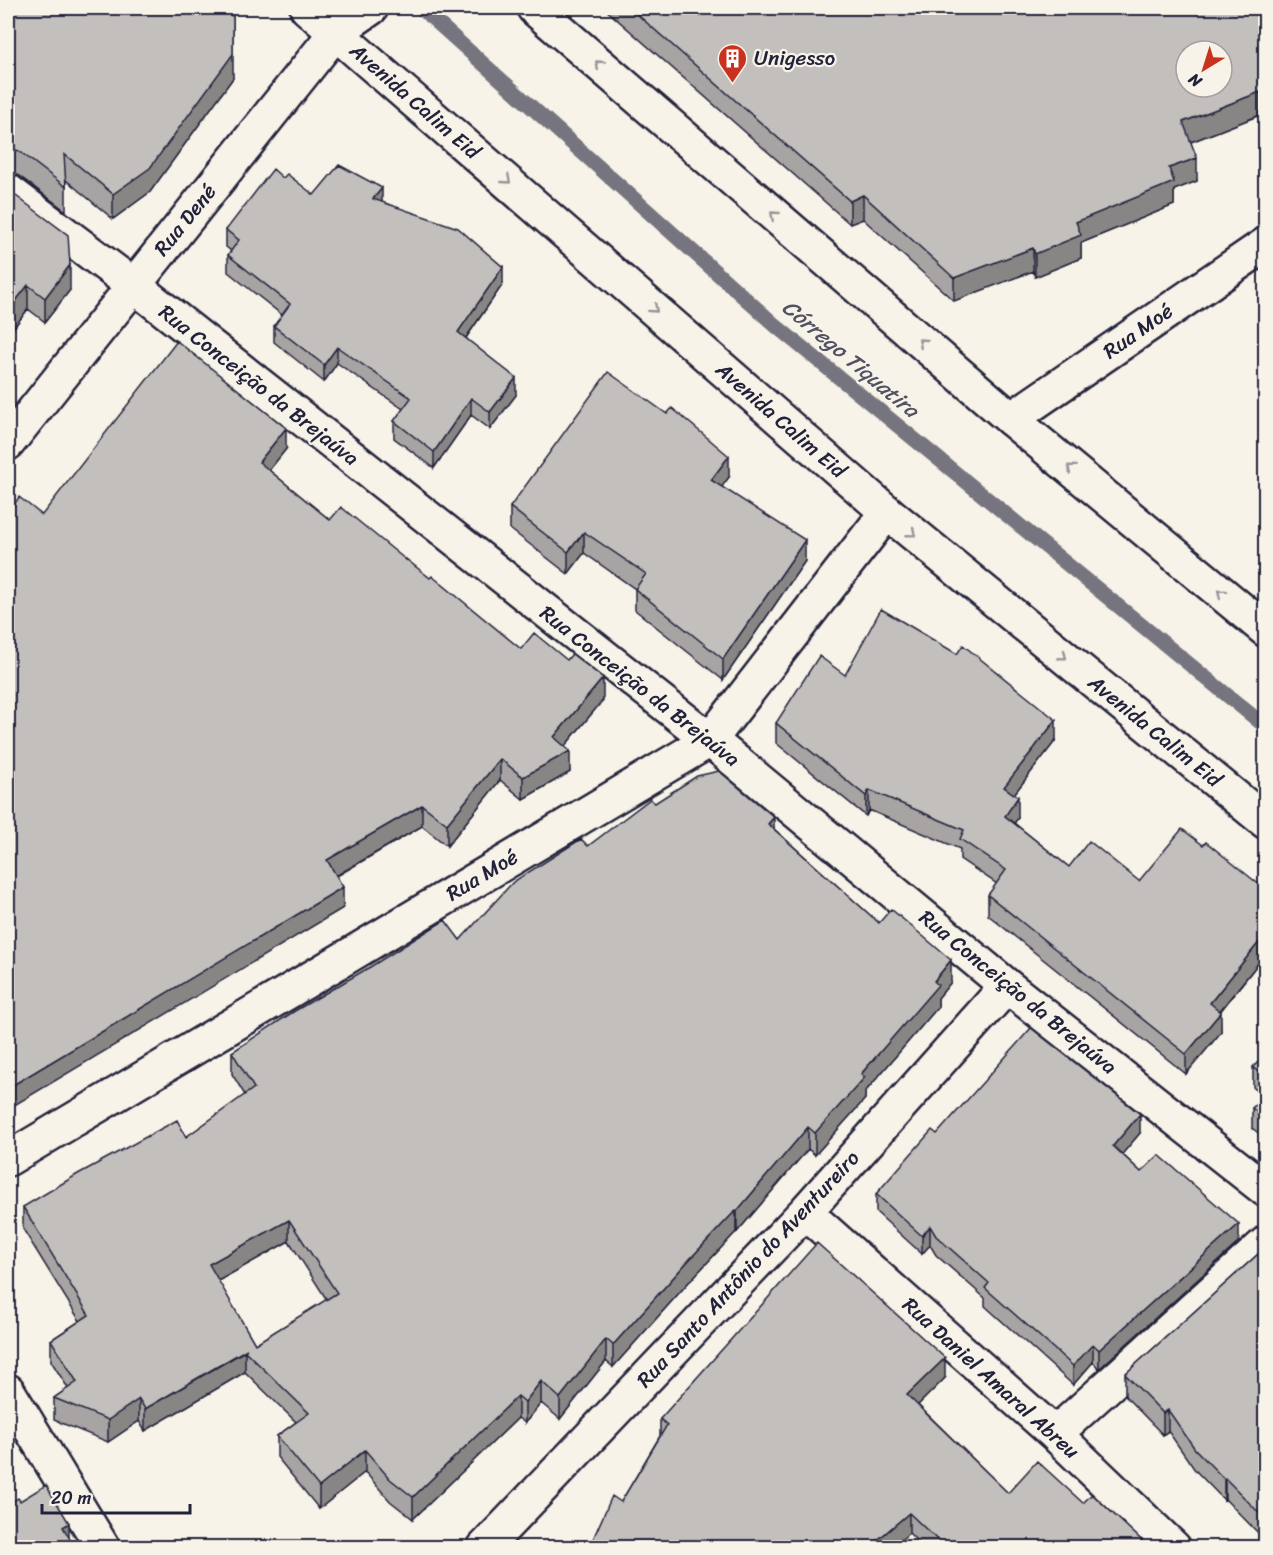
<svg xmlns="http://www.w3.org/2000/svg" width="1273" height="1555" viewBox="0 0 1273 1555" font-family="Sriracha,sans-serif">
<rect width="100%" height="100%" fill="#f7f3e8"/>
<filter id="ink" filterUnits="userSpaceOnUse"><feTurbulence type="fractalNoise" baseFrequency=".0167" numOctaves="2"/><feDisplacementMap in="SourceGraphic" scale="12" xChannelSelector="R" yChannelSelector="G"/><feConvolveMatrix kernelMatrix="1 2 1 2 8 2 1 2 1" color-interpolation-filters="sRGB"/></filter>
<g filter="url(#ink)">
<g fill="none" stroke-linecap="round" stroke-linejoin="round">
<!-- stream -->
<path stroke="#76747f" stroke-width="15" d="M421 8 776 326 1266 727"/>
<defs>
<path id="street" d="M8 191 133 285 710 740 1007 986 1266 1190
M1011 419 1266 244
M8 443 336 32 371 8
M8 1159 710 740 887 512
M805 1212 1055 1434 1174 1548
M8 1391 103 1548
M1055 1434 1266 1243
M484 1548 805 1212 1007 986"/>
<path id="primary" d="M307 8 887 512 1266 822
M534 8 1011 419 1266 630"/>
</defs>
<!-- street casing -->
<use href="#street" stroke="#22223b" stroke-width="38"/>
<!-- primary casing -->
<use href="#primary" stroke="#22223b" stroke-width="38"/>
<!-- street -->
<use href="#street" stroke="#f7f3e8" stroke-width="33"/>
<!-- primary -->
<use href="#primary" stroke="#f7f3e8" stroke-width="33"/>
</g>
<!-- wall -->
<path fill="#a7a4a3" stroke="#22223b" stroke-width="1.5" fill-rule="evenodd" d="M8 8 233 78 150 192 113 219 66 180V211L19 176 10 172 8 173Z
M604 8H965L967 13 1266 8V119L1262 120 1260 115 1191 142 1197 181 1174 190V205L1081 243V258L1035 277 1033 271 954 301 863 219 850 224Z
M283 178 314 195 382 202 503 284 466 338 516 395 490 429 471 415 434 468 394 438V421L403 409 337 363 324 382 274 342V326L282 315 228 272V255L231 251 226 247V230Z
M8 190 70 290 45 322 28 309 8 335Z
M286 449 269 470 330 520 406 560 521 649 603 700 565 746 570 772 523 799 500 780 447 846 422 826 337 876 343 908 42 515Z
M729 477 721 487 805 561 723 680 635 610V589L584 553 568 574 510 529V507Z
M845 675 1056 740 1014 794 1018 818 1014 823 1069 867 1139 881 1203 845 1266 890V965L1260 961 1220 1012 1221 1032 1186 1074 988 915V895L997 884 960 859V849L869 810 866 816 776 743V723Z
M655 803 774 829 879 923 951 982 938 998V1007L865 1092V1099L815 1155 808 1149 737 1232H736L688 1283 613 1367 606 1361 560 1419 541 1403 525 1423 518 1418 413 1519 390 1501 365 1472 319 1509 277 1457V1436L296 1422 245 1372 145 1431 139 1421 108 1442 54 1420V1398L68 1388 51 1361V1340L80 1321 23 1229V1207L186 1137 245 1095 232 1074V1052L460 940 588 846ZM289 1241 327 1300 255 1344 218 1281Z
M1266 1055V1139L1252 1128V1108L1264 1098 1253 1087V1067Z
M1140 1133 1122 1154 1141 1172 1239 1242 1099 1369 1093 1362 1073 1385 985 1306V1298L936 1255 930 1245 922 1254 876 1212V1194L937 1134Z
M1266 1247V1541L1225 1499 1224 1500 1195 1470 1168 1431 1163 1435 1125 1396V1374Z
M945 1378 918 1405 1008 1493 1083 1503 1150 1548H924L909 1533 621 1502 660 1436V1419Z"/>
<!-- shaded-wall -->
<path fill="#888684" stroke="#22223b" stroke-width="1.5" d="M233 17V78L150 192 113 219V194Z
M1260 92V115L1183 145V122Z
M1266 95V119L1262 120V97Z
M1197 158V181L1174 190V205L1081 243V258L1035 277V254L1076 222 1169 168Z
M382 188V204L373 199Z
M863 195V219L850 224V201Z
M1033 248V271L954 301V278Z
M70 265V290L45 322V298Z
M503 267V284L458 349V332Z
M28 285V309L8 335V311Z
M337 347V363L324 382V365Z
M516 378V395L490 429V412Z
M471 398V415L434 468V452Z
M286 428V449L259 483V462Z
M729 456V477L711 502V480Z
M584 532V553L568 574V552Z
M805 540V561L723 680V659Z
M603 678V700L554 759V737Z
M1056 720V740L1004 807V787Z
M570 751V772L523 799V777Z
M500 759V780L447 846V824Z
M869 790V810L866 816V796Z
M1018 797V818L1005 836V816Z
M422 805V826L327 881V860Z
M774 817V839L768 824Z
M343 887V908L8 1109V1088Z
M1260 941V961L1210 1023V1003Z
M951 960V982L938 998V1007L865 1092V1099L815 1155V1133Z
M1221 1012V1032L1186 1074V1054Z
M1140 1114V1133L1113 1165V1146Z
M808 1127V1149L737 1232V1211Z
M736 1210V1232L688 1283 613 1367V1345L688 1261Z
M289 1220V1241L209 1286V1264Z
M1239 1224V1242L1099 1369V1350Z
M930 1226V1245L922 1254V1236Z
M606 1339V1361L560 1419V1398Z
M1093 1344V1362L1073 1385V1366Z
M245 1351V1372L145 1431V1409Z
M945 1358V1378L907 1416V1395Z
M541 1381V1403L525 1423V1402Z
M518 1396V1418L413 1519V1497Z
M139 1399V1421L108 1442V1420Z
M1168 1410V1431L1163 1435V1413Z
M365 1450V1472L319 1509V1487Z
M1225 1478V1499L1224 1500V1479Z
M909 1513V1533L892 1548H868Z
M69 1523V1542L63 1527Z"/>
<!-- building -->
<path fill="#c2bfbd" stroke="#22223b" stroke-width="1.5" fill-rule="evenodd" d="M8 8H222L233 17V54L150 168 113 194 64 154 66 187 19 151 10 148H8V125L15 115 8 108Z
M630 8H965L967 13 976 8H1266V95L1262 97 1260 92 1183 122 1197 158 1169 168 1174 182 1076 222 1081 235 1035 254 1033 248 954 278 863 195 850 201ZM1186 51H1222V87H1186Z
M339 165 382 188 373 199 458 228 503 267 458 332 516 378 490 412 471 398 434 452 394 421 411 398 337 347 324 365 274 326 290 304 228 255 239 240 226 230 273 169 283 178 287 174 314 195Z
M8 190 68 235 70 265 45 298 28 285 8 311Z
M177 341 286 428 259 462 330 520 341 507 406 560V559L430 578 432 576 521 649 534 633 567 660 572 654 603 678 554 737 570 751 523 777 500 759 447 824 422 805 327 860 343 887 8 1088V514L19 497 42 515Z
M608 372 667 414 672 408 729 456 711 480 805 540 723 659 635 589 646 574 584 532 568 552 510 507Z
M881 609 957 654 963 645 1056 720 1004 787 1018 797 1005 816 1069 867 1089 841 1139 881 1182 829 1203 845 1206 842 1266 890V945L1260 941 1210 1003 1221 1012 1186 1054 988 895 1006 870 960 839 964 830 869 790 866 796 776 723 819 656 845 675Z
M719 771 774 817 768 824 879 923 891 909 951 960 934 981 938 985 861 1074 865 1077 815 1133 808 1127 737 1211 736 1210 688 1261 613 1345 606 1339 560 1398 541 1381 525 1402 518 1396 413 1497 390 1479 365 1450 319 1487 277 1436 309 1413 245 1351 247 1349 145 1409 139 1399 108 1420 54 1398 77 1382 51 1340 89 1315 23 1207 78 1174 177 1120 186 1137 254 1088 232 1052 293 1012 370 967 445 920 460 940 513 882 581 839 588 846 650 799 655 803 697 776ZM289 1220 337 1293 255 1344 209 1264Z
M1031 1028 1140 1114 1113 1146 1141 1172 1159 1155 1239 1224 1099 1350 1093 1344 1073 1366 985 1288 989 1283 936 1236 930 1226 922 1236 876 1194 932 1130 937 1134Z
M1266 1055V1080L1253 1067Z
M1266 1096V1119L1252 1108Z
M817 1243 945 1358 907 1395 1008 1493 1037 1461 1083 1503 1092 1494 1150 1548H946L909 1513 868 1548H589L612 1496 621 1502 667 1425 660 1419Z
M1266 1247V1520L1225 1478 1224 1479 1195 1449 1168 1410 1163 1413 1125 1374Z
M46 1485 69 1523 63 1527 75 1548H8V1505L18 1498 20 1501Z"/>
<!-- one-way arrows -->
<defs><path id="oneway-chevron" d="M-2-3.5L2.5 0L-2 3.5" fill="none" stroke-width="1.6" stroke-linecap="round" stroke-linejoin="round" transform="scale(1.5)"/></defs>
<g stroke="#97959a">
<use href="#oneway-chevron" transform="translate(599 64) rotate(-139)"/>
<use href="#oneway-chevron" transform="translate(507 180) rotate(41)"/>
<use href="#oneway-chevron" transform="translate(774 215) rotate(-139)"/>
<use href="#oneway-chevron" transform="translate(654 309) rotate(41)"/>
<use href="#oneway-chevron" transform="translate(922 342) rotate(-139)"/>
<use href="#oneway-chevron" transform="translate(1071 468) rotate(-140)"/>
<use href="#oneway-chevron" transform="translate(912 533) rotate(39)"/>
<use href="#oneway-chevron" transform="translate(1221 593) rotate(-140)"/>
<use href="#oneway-chevron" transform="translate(1063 656) rotate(39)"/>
</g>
</g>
<!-- icons -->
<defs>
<symbol id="building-pin" viewBox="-11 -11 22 30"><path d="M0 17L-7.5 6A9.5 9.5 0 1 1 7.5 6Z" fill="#c8321e" stroke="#f7f3e8"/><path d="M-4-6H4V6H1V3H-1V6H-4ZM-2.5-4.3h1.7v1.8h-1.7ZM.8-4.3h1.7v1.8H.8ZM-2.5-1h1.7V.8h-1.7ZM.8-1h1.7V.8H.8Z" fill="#fff"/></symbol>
</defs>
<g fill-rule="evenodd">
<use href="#building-pin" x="716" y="42" width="33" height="45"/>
</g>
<g text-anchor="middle" stroke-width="4.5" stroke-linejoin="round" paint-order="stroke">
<!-- poi labels -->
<g font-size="21" fill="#22223b" stroke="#f7f3e8" text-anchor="start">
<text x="754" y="65">Unigesso</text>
</g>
<!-- street labels -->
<g font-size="21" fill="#22223b" stroke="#f7f3e8">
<text transform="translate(415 101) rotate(41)" y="7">Avenida Calim Eid</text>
<text transform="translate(185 220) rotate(-51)" y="7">Rua Dené</text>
<text transform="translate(1138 331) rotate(-35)" y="7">Rua Moé</text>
<text transform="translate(259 385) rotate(38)" y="7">Rua Conceição da Brejaúva</text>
<text transform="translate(781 420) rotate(41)" y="7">Avenida Calim Eid</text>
<text transform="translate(640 686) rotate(38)" y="7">Rua Conceição da Brejaúva</text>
<text transform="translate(1155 731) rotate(39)" y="7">Avenida Calim Eid</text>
<text transform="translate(482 875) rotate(-31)" y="7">Rua Moé</text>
<text transform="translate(1018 992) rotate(39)" y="7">Rua Conceição da Brejaúva</text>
<text transform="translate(748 1269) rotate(-47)" y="7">Rua Santo Antônio do Aventureiro</text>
<text transform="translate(991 1378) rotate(42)" y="7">Rua Daniel Amaral Abreu</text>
</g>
<!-- water labels -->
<g font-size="22" font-style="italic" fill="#535263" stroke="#f7f3e8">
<text transform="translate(851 358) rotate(40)" y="8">Córrego Tiquatira</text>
</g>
</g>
<!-- margin -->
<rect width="1273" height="1555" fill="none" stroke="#f7f3e8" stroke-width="30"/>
<rect x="15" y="15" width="1243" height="1525" fill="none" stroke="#22223b" stroke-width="2" filter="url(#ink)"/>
<!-- north arrow -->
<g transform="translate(1204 69) rotate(218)"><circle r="28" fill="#f7f3e8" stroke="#a29fa3" stroke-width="1.5"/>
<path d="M0-4.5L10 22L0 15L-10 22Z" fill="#c8321e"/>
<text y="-9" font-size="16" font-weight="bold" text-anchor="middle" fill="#22223b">N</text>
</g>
<!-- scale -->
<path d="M42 1504v9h148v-9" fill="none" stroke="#22223b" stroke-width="3"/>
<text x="51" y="1504" font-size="18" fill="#22223b" stroke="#f7f3e8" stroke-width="4.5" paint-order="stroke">20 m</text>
</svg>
